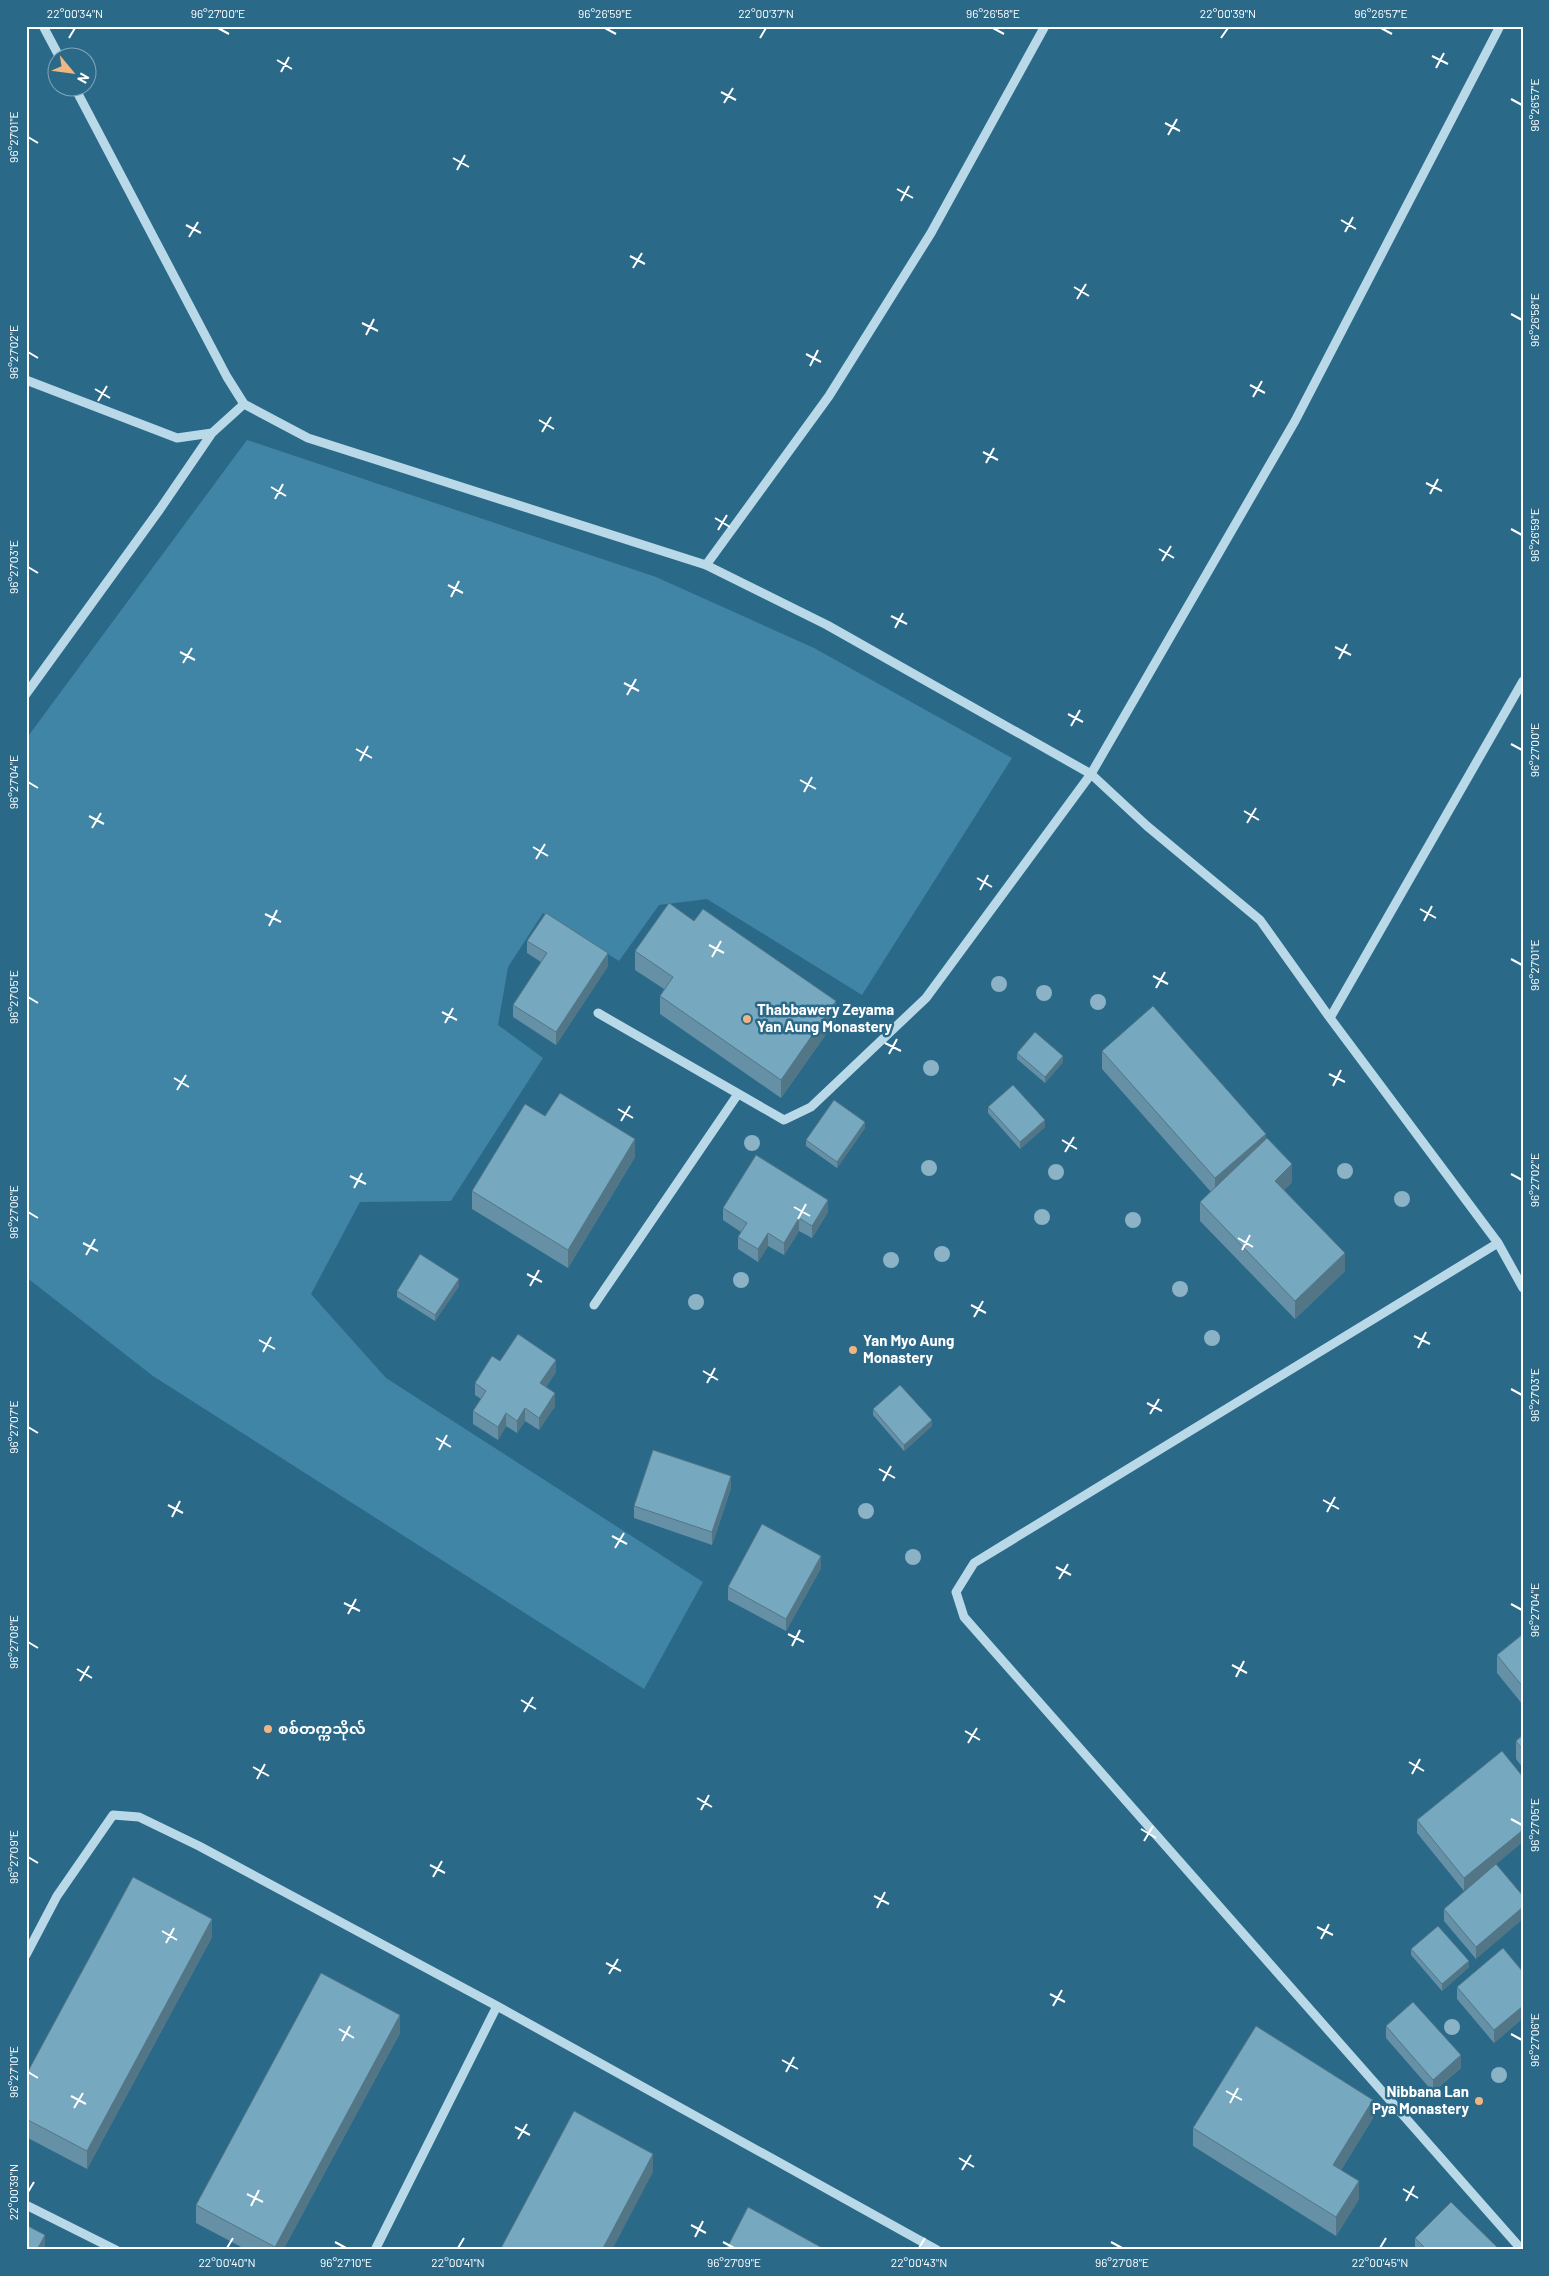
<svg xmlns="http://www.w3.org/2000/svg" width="1549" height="2276" viewBox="0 0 1549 2276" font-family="Barlow,'Noto Sans Myanmar',sans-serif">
<rect width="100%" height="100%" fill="#2b6989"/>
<!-- green -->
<path fill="#4085a5" d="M247 440 656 577 814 648 1012 758 862 995 707 899 659 905 619 961 543 913 508 967 498 1025 543 1058 451 1201 360 1202 311 1294 386 1378 703 1582 644 1689 153 1376 26 1277V739Z"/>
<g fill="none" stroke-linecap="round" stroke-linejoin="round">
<!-- minor -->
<path stroke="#b9d9e8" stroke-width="9" d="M43 26 60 58
M75 88 227 377 244 404 308 438 706 565 827 625 1091 774 1147 826 1260 920 1330 1018 1498 1243 1523 1288
M26 380 177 438 212 433 244 404
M706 565 829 396 931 233 1045 26
M26 694 160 509 212 433
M598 1013 784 1120 811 1107 926 998 1091 774 1295 421 1500 26
M1330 1018 1523 681
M1498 1243 974 1563 956 1592 964 1617 1522 2250
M594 1305 738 1094
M26 1955 57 1896 113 1815 139 1817 199 1846 497 2006 937 2250
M26 2205 116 2250
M375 2250 497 2006"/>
</g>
<!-- trees -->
<g fill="#8cb2c6">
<circle cx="999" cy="984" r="8"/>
<circle cx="1044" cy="993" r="8"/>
<circle cx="1098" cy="1002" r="8"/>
<circle cx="931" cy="1068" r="8"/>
<circle cx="752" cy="1143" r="8"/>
<circle cx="929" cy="1168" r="8"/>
<circle cx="1345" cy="1171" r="8"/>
<circle cx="1056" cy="1172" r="8"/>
<circle cx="1402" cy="1199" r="8"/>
<circle cx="1042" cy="1217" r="8"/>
<circle cx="1133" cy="1220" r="8"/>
<circle cx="942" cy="1254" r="8"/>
<circle cx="891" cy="1260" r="8"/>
<circle cx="741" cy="1280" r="8"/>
<circle cx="1180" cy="1289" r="8"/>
<circle cx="696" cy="1302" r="8"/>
<circle cx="1212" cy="1338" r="8"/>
<circle cx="866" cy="1511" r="8"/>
<circle cx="913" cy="1557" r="8"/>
<circle cx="1452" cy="2027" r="8"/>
<circle cx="1499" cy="2075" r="8"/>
</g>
<!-- wall -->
<path fill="#6590a5" d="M527 941 608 966 556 1045 513 1017V1005L541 962 527 953Z
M635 951 836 1020 781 1098 660 1014V996L664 989 635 970Z
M1102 1051 1266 1140 1292 1182 1284 1190 1345 1271 1295 1319 1200 1221V1202L1211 1192 1102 1069Z
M1017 1053 1063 1062 1045 1083 1017 1059Z
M988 1107 1045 1127 1020 1149 988 1113Z
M545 1116 635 1157 568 1268 472 1209V1191Z
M865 1128 837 1168 806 1146V1140Z
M723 1208 828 1212 812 1238 799 1231 784 1255 768 1246 758 1262 738 1249V1237L741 1232 723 1220Z
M459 1286 435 1321 397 1297V1291Z
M556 1372 546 1387 555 1406 539 1430 525 1421 517 1433 506 1426 498 1440 473 1424V1411L481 1399 475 1395V1383Z
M873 1409 932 1426 904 1451 873 1415Z
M731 1488 712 1545 634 1518V1506Z
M821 1568 786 1631 728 1600V1587Z
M1523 1634V1705L1497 1673V1655Z
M1523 1735V1768L1516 1759V1741Z
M1502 1751 1464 1891 1417 1833V1820Z
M1496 1864 1476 1959 1444 1921V1909Z
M212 1937 87 2169 26 2137V2075Z
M1411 1949 1469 1967 1442 1991 1411 1955Z
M1523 1972V2018L1494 2043 1457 1999V1987Z
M1386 2026 1461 2068 1433 2092 1386 2038Z
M400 2033 283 2250H247L196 2223V2205Z
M1373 2118 1341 2170 1359 2199 1336 2236 1193 2146V2128Z
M1415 2238 1500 2250H1415Z"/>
<!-- shaded-wall -->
<path fill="#537686" d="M608 953V966L556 1045V1032Z
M836 1001V1020L781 1098V1080Z
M1063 1056V1062L1045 1083V1077Z
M1045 1120V1127L1020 1149V1142Z
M865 1122V1128L837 1168V1162Z
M1266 1134V1152L1215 1196V1178Z
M635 1139V1157L568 1268V1250Z
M1292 1164V1182L1275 1199V1181Z
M828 1200V1212L812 1238V1226Z
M799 1218V1231L784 1255V1243Z
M768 1233V1246L758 1262V1249Z
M1345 1253V1271L1295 1319V1301Z
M459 1279V1286L435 1321V1315Z
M556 1360V1372L540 1396V1383Z
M555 1393V1406L539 1430V1418Z
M525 1408V1421L517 1433V1421Z
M506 1413V1426L498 1440V1427Z
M932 1420V1426L904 1451V1445Z
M731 1476V1488L712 1545V1532Z
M821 1556V1568L786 1631V1619Z
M1523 1830V1842L1464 1891V1878Z
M1523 1907V1919L1476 1959V1947Z
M212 1919V1937L87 2169V2151Z
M1469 1961V1967L1442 1991V1984Z
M1523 2006V2018L1494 2043V2030Z
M400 2015V2033L283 2250H275V2247Z
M1461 2055V2068L1433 2092V2080Z
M1373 2100V2118L1333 2183V2165Z
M653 2154V2172L612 2250H602Z
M1359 2181V2199L1336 2236V2217Z
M45 2235V2250H37Z"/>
<!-- building -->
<path fill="#76a8c0" stroke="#537686" d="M669 903 694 921 703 909 836 1001 781 1080 660 996 673 977 635 951Z
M546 913 608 953 556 1032 513 1005 547 953 527 941Z
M1153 1006 1266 1134 1215 1178 1102 1051Z
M1035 1032 1063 1056 1045 1077 1017 1053Z
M1013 1085 1045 1120 1020 1142 988 1107Z
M560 1093 635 1139 568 1250 472 1191 525 1104 545 1116Z
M834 1100 865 1122 837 1162 806 1140Z
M1267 1138 1292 1164 1275 1181 1345 1253 1295 1301 1200 1202Z
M756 1155 828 1200 812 1226 799 1218 784 1243 768 1233 758 1249 738 1237 747 1223 723 1208Z
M420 1254 459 1279 435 1315 397 1291Z
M518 1334 556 1360 540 1383 555 1393 539 1418 525 1408 517 1421 506 1413 498 1427 473 1411 486 1391 475 1383 492 1356 500 1361Z
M900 1385 932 1420 904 1445 873 1409Z
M653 1450 731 1476 712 1532 634 1506Z
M762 1524 821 1556 786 1619 728 1587Z
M1523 1634V1687L1497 1655Z
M1523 1735V1750L1516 1741Z
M1502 1751 1523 1777V1830L1464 1878 1417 1820Z
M1496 1864 1523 1896V1907L1476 1947 1444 1909Z
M133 1877 212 1919 87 2151 26 2119V2075Z
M1438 1926 1469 1961 1442 1984 1411 1949Z
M1503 1948 1523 1972V2006L1494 2030 1457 1987Z
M321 1973 400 2015 275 2247 196 2205Z
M1413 2002 1461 2055 1433 2080 1386 2026Z
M1256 2026 1373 2100 1333 2165 1359 2181 1336 2217 1193 2128Z
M574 2111 653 2154 602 2250H500Z
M1451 2202 1500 2250H1427L1415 2238Z
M748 2207 826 2250H726Z
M26 2225 45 2235 37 2250H26Z"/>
<!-- ticks -->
<path fill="none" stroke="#fff" stroke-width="2" d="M218 28 229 34M605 28 616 34M993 28 1004 34M1381 28 1392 34M69 38 75 28M760 38 766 28M1221 38 1228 28M1432 56 1448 64M277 60 292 69M1436 68 1444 53M281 72 289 57M721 92 736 100M1511 99 1522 105M724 103 733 88M1165 123 1180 131M1168 135 1177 119M28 137 38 143M453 158 469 167M457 170 465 155M897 189 913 198M901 201 909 186M1341 220 1356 229M186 225 201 233M1345 232 1353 217M189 237 198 222M630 256 645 264M633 268 642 253M1074 287 1089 296M1077 299 1086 284M1511 314 1522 320M362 323 378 331M366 335 374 319M28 352 38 358M806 354 821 362M810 366 818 350M1250 385 1265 393M95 389 110 398M1253 397 1262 381M98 401 107 386M539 420 554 429M542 432 551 417M983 452 998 460M986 463 994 448M1426 483 1442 491M271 487 286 496M1430 494 1438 479M275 499 283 484M715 518 730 527M1511 529 1522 535M718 530 727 515M1159 549 1174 558M1162 561 1171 546M28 567 38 573M448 585 463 593M451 597 459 581M891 616 907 624M895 628 903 613M1335 647 1351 655M180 652 195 660M1339 659 1347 644M183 663 192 648M624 683 639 691M627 695 636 679M1068 714 1083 722M1071 726 1080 710M1511 744 1522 750M356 749 372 758M360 761 368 746M800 780 816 789M28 782 38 788M804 792 812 777M1244 811 1259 820M89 816 104 824M1247 823 1256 808M92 828 101 813M533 847 548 856M536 859 545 844M977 878 992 887M980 890 988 875M1420 909 1436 918M265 914 281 922M1424 921 1432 906M269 926 277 910M709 945 724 953M712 957 721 941M1511 959 1522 965M1153 976 1168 984M1156 988 1165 972M28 997 38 1003M442 1012 457 1020M445 1023 453 1008M885 1043 901 1051M889 1054 897 1039M1329 1074 1345 1082M174 1078 189 1087M1333 1086 1341 1070M177 1090 186 1075M618 1109 633 1118M621 1121 630 1106M1062 1140 1077 1149M1065 1152 1074 1137M1511 1174 1522 1180M350 1176 366 1184M354 1188 362 1173M794 1207 810 1216M28 1212 38 1218M798 1219 806 1204M1238 1238 1253 1247M83 1243 98 1251M1242 1250 1250 1235M86 1255 95 1239M527 1274 542 1282M530 1286 539 1270M971 1305 986 1313M974 1317 983 1301M1414 1336 1430 1344M259 1340 275 1349M1418 1348 1426 1332M263 1352 271 1337M703 1371 718 1380M707 1383 715 1368M1511 1389 1522 1395M1147 1403 1162 1411M1150 1414 1159 1399M28 1427 38 1433M436 1438 451 1447M439 1450 447 1435M879 1469 895 1478M883 1481 891 1466M1323 1500 1339 1509M168 1505 183 1513M1327 1512 1335 1497M172 1517 180 1501M612 1536 627 1544M615 1548 624 1533M1056 1567 1071 1575M1059 1579 1068 1564M344 1603 360 1611M1511 1604 1522 1610M348 1614 356 1599M788 1634 804 1642M28 1642 38 1648M792 1646 800 1630M1232 1665 1247 1673M77 1669 92 1678M1236 1677 1244 1661M80 1681 89 1666M521 1700 536 1709M524 1712 533 1697M965 1731 980 1740M968 1743 977 1728M1409 1762 1424 1771M253 1767 269 1776M1412 1774 1420 1759M257 1779 265 1764M697 1798 712 1807M701 1810 709 1795M1511 1819 1522 1825M1141 1829 1156 1838M1144 1841 1153 1826M28 1857 38 1863M430 1865 445 1873M433 1877 442 1861M874 1896 889 1904M877 1908 885 1892M1317 1927 1333 1935M162 1931 177 1940M1321 1939 1329 1924M166 1943 174 1928M606 1963 621 1971M609 1974 618 1959M1050 1994 1065 2002M1053 2006 1062 1990M339 2029 354 2038M1511 2034 1522 2040M342 2041 350 2026M782 2060 798 2069M28 2072 38 2078M786 2072 794 2057M1226 2091 1242 2100M71 2096 86 2104M1230 2103 1238 2088M74 2108 83 2093M515 2127 530 2135M518 2139 527 2124M959 2158 974 2167M962 2170 971 2155M1403 2189 1418 2198M28 2192 34 2182M247 2194 263 2202M1406 2201 1414 2186M251 2206 259 2190M691 2225 706 2233M695 2237 703 2221M335 2242 346 2248M723 2242 734 2248M1111 2242 1122 2248M227 2248 233 2238M458 2248 464 2238M919 2248 925 2238M1380 2248 1386 2238"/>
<!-- markers -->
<g fill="#eeb681" stroke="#2b6989" stroke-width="2">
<circle cx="747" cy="1019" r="5"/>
<circle cx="853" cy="1350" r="5"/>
<circle cx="268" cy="1729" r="5"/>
<circle cx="1479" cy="2101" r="5"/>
</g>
<g text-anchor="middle" stroke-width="5" stroke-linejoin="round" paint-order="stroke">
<!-- poi labels -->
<g font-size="15" font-weight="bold" fill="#fff" stroke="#2b6989" text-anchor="start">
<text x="757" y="1015">Thabbawery Zeyama<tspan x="757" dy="17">Yan Aung Monastery</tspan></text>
<text x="863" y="1346">Yan Myo Aung<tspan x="863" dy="17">Monastery</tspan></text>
<text x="278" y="1734">စစ်‌တက္ကသိုလ်</text>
<text x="1469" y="2097" text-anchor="end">Nibbana Lan<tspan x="1469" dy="17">Pya Monastery</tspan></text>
</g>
</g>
<!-- border -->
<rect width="1549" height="2276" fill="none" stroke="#2b6989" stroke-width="55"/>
<!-- north arrow -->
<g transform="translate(72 72) rotate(119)"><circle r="24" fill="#2b6989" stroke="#80a5b8"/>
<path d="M0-4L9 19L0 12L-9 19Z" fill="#eeb681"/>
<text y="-8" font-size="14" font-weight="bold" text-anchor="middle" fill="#ffffff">N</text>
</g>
<rect x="28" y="28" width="1494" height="2220" fill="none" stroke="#fff" stroke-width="2"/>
<g font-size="12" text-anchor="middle" fill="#fff">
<text x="75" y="18">22°00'34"N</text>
<text x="218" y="18">96°27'00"E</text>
<text x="605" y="18">96°26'59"E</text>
<text x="766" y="18">22°00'37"N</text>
<text x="993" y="18">96°26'58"E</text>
<text x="1228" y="18">22°00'39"N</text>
<text x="1381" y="18">96°26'57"E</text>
<text transform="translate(1535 105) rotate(-90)" y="4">96°26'57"E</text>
<text transform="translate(14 137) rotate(-90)" y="4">96°27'01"E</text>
<text transform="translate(1535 320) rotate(-90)" y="4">96°26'58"E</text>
<text transform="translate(14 352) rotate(-90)" y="4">96°27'02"E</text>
<text transform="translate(1535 535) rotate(-90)" y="4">96°26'59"E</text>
<text transform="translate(14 567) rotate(-90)" y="4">96°27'03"E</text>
<text transform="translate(1535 750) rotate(-90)" y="4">96°27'00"E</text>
<text transform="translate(14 782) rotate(-90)" y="4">96°27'04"E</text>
<text transform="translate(1535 965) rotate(-90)" y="4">96°27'01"E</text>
<text transform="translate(14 997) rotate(-90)" y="4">96°27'05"E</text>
<text transform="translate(1535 1180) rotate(-90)" y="4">96°27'02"E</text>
<text transform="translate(14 1212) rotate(-90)" y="4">96°27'06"E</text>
<text transform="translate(1535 1395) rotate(-90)" y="4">96°27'03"E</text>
<text transform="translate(14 1427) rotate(-90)" y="4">96°27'07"E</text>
<text transform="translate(1535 1610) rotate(-90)" y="4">96°27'04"E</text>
<text transform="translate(14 1642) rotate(-90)" y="4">96°27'08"E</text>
<text transform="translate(1535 1825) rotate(-90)" y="4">96°27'05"E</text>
<text transform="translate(14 1857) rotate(-90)" y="4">96°27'09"E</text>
<text transform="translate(1535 2040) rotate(-90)" y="4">96°27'06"E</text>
<text transform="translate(14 2072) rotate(-90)" y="4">96°27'10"E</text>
<text transform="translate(14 2192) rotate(-90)" y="4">22°00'39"N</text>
<text x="227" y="2267">22°00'40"N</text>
<text x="346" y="2267">96°27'10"E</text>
<text x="458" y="2267">22°00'41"N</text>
<text x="734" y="2267">96°27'09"E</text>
<text x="919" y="2267">22°00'43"N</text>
<text x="1122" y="2267">96°27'08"E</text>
<text x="1380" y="2267">22°00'45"N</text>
</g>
</svg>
